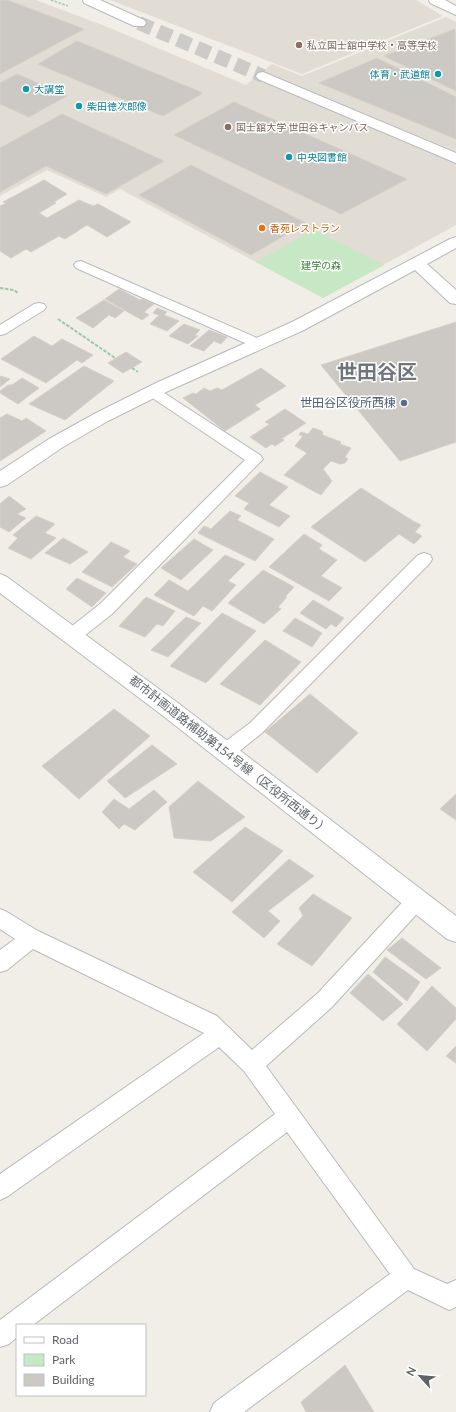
<svg xmlns="http://www.w3.org/2000/svg" width="456" height="1412" viewBox="0 0 456 1412" font-family="Lato,'Noto Sans JP',sans-serif">
<rect width="100%" height="100%" fill="#f1eee7"/>
<!-- education -->
<path fill="#e1ddd5" d="M0 0H36L110 28 246 85 272 64 302 76 446 17 456 22V225L323 298 120 189 106 197 47 170 0 196Z
M110 0H416L443 16 302 74Z"/>
<!-- green -->
<path fill="#c6e8c4" d="M314 230 384 265 323 298 256 262Z"/>
<!-- building -->
<path fill="#ccc9c4" stroke="#d6cfc5" d="M0 0H7L84 29 0 74Z
M455 29 456 91 384 56Z
M77 41 203 93 163 116 38 64Z
M377 58 456 97V139L319 83Z
M17 74 67 96 29 117 0 104V83Z
M234 102 407 179 341 214 174 135Z
M62 114 164 161 106 194 46 166 0 192V148Z
M191 165 306 223 251 255 139 195Z
M44 180 67 194 54 202 56 203 39 213 47 218 79 200 93 206 98 204 131 222 107 237 87 225 65 239 59 236 31 252 26 249 11 258 0 251V206L6 203 3 202Z
M119 289 140 300 142 299 154 304 144 312 149 315 142 320 105 299Z
M104 300 124 311 115 318 109 315 93 328 76 318Z
M157 308 167 312 164 315 179 321 167 331 150 324 159 315 153 313Z
M456 322V442L400 461 321 365Z
M184 324 200 330 195 335 198 336 188 344 169 336Z
M209 330 227 337 221 344 214 341 204 351 190 346Z
M34 336 52 346 62 339 93 355 82 363 77 360 46 383 1 359Z
M126 352 142 362 123 373 108 363Z
M84 366 114 381 65 420 29 404Z
M261 368 286 386 255 405 260 409 225 431 183 398 193 393 196 394 204 388 210 391 217 388 222 390Z
M0 376 10 379 0 387Z
M22 378 39 388 18 404 0 393V391L8 385H12Z
M285 409 306 423 281 439 284 440 275 446 272 444 266 448 250 437 270 424 265 422Z
M7 414 22 421 26 418 46 431 0 461V418Z
M313 428 322 431 323 435 341 442 340 444 351 448 345 457 348 459 345 463 340 464 331 461 323 469 332 481 321 495 284 475 307 453 295 446 303 436 299 435 301 432 308 434Z
M260 472 288 487 269 505 290 516 279 527 244 509 249 503 235 496Z
M361 488 413 521 421 525 415 532 422 536 414 544 399 534 365 562 311 527Z
M9 496 26 509 17 514 26 518 9 532 0 527V504Z
M230 511 241 516 237 520 274 539 255 561 198 533 204 526 211 529Z
M36 516 55 524 45 533 56 538 31 559 8 548 18 538 13 535Z
M304 534 322 545 319 549 337 560 321 576 342 588 329 601 269 567Z
M63 538 88 552 70 564 45 553Z
M194 539 213 550 181 580 161 568Z
M111 542 130 551 123 557 137 564 112 587 82 572Z
M225 555 245 564 228 581 236 585 212 611 203 606 194 616 154 595 169 580 188 591Z
M263 570 294 587 285 597H287L278 607 281 609 264 624 228 603Z
M77 578 106 593 92 607 66 589Z
M146 597 175 611 163 626 157 624 145 637 119 626Z
M313 600 344 618 336 627 331 624 326 629 300 613Z
M222 613 256 631 206 683 170 666Z
M186 617 201 623 168 657 151 650Z
M295 618 322 633 312 647 283 631Z
M265 640 301 662 260 705 220 684Z
M310 694 358 733 317 773 265 732Z
M114 709 150 736 79 799 42 766Z
M152 745 177 764 125 798 107 781Z
M198 781 245 817 211 841 174 838 169 807Z
M154 790 167 802 135 830 124 824 119 829 102 812 114 799 129 809Z
M456 794V820L440 809Z
M245 827 283 851 232 902 193 872Z
M289 859 314 876 268 911 280 921 264 938 232 912Z
M313 894 352 918 312 966 277 944 303 916 299 908Z
M402 938 441 968 426 979 387 950Z
M385 957 420 982 407 1001 373 972Z
M368 974 403 1004 383 1021 350 993Z
M432 986 456 1008V1019L427 1051 397 1024Z
M456 1046V1063L446 1056Z
M345 1365 374 1412H306L301 1402Z"/>
<g fill="none" stroke-linecap="round" stroke-linejoin="round">
<!-- tertiary-tunnel -->
<path stroke="#cccbc7" stroke-width="14" stroke-dasharray="14 7" stroke-linecap="butt" d="M139 23 263 76"/>
<defs>
<path id="service" d="M81 261 264 341 266 344 264 347 259 348 254 347 76 268 74 265 76 262Z
M39 303 44 304 46 307 44 310 5 334 0 335V325L34 304Z
M153 387 158 389 260 455 263 459 112 614 79 640 73 642 67 640 64 635 67 630 100 604 245 460 148 395 146 392 148 389Z
M424 553 430 555 432 559 430 563 262 733 232 757 225 760 218 757 216 752 218 747 250 723 418 555Z
M417 891 424 894 427 900 424 906 332 1007 266 1066 414 1269 447 1284 456 1280V1307L449 1310 408 1290 244 1412H210L214 1403 390 1274 287 1132 33 1325H17V1337L9 1344 0 1347V1320L275 1114 244 1071 219 1047 8 1196 0 1200V1174L204 1033 33 949 7 970 0 972V950L15 939 0 929V909L7 912 38 931 217 1016 252 1050 318 993 410 894Z"/>
<path id="minor" d="M429 0H445L456 6V15L430 3Z"/>
<path id="tertiary" d="M83 0H100L144 20 146 23 144 26H134L84 3Z
M263 72 456 153V163L258 79 256 76 258 73Z
M456 237V248L427 264 456 290V304L450 303 415 270 304 330 168 391 108 421 63 447 7 485 0 487V471L49 439 96 413 156 383 292 322 450 239Z
M0 574 7 577 178 703 456 916V942L447 939 162 715 0 593Z"/>
</defs>
<!-- service casing -->
<use href="#service" stroke="#b7babd" stroke-width="2"/>
<!-- minor casing -->
<use href="#minor" stroke="#b7babd" stroke-width="2"/>
<!-- tertiary casing -->
<use href="#tertiary" stroke="#b7babd" stroke-width="2"/>
<!-- path-far1 -->
<path stroke="#9dc9a6" stroke-width="1.5" stroke-dasharray="2.5 1.5" stroke-linecap="butt" d="M51 0 68 6"/>
<!-- path -->
<path stroke="#9dc9a6" stroke-width="2" stroke-dasharray="3.5 1.5" stroke-linecap="butt" d="M0 288 14 290 18 293
M58 319 115 358
M132 368 138 372"/>
<!-- service -->
<use href="#service" fill="#fff" fill-rule="evenodd"/>
<!-- minor -->
<use href="#minor" fill="#fff" fill-rule="evenodd"/>
<!-- tertiary -->
<use href="#tertiary" fill="#fff" fill-rule="evenodd"/>
</g>
<!-- markers -->
<g fill="#8d6e63" stroke="#fff" stroke-width="1.5">
<circle cx="299" cy="45" r="4"/>
<circle cx="228" cy="127" r="4"/>
</g>
<g fill="#0f9aa8" stroke="#fff" stroke-width="1.5">
<circle cx="438" cy="74" r="4"/>
<circle cx="26" cy="89" r="4"/>
<circle cx="79" cy="106" r="4"/>
<circle cx="289" cy="157" r="4"/>
</g>
<circle fill="#e8710a" stroke="#fff" stroke-width="1.5" cx="262" cy="228" r="4"/>
<circle fill="#5c6f8a" stroke="#fff" stroke-width="1.5" cx="404" cy="403" r="4"/>
<g text-anchor="middle" stroke-width="3" stroke-linejoin="round" paint-order="stroke">
<!-- far-education labels -->
<g font-size="10" fill="#785e54" stroke="#fff" text-anchor="start">
<text x="307" y="49">私立国士舘中学校・高等学校</text>
<text x="236" y="131">国士舘大学 世田谷キャンパス</text>
</g>
<!-- far-culture labels -->
<g font-size="10" fill="#0d838f" stroke="#fff" text-anchor="start">
<text x="430" y="78" text-anchor="end">体育・武道館</text>
<text x="34" y="93">大講堂</text>
<text x="87" y="110">柴田徳次郎像</text>
<text x="297" y="161">中央図書館</text>
</g>
<!-- far-food labels -->
<g font-size="10" fill="#c56008" stroke="#fff" text-anchor="start">
<text x="270" y="232">香苑レストラン</text>
</g>
<!-- far-park labels -->
<g font-size="10" fill="#358233" stroke="#fff">
<text x="321" y="269">建学の森</text>
</g>
<!-- service labels -->
<g font-size="12" fill="#4e5e75" stroke="#fff" text-anchor="end">
<text x="396" y="407">世田谷区役所西棟</text>
</g>
<!-- street labels -->
<g font-size="12" fill="#5e6367" stroke="#fff">
<text transform="translate(229 755) rotate(38)" y="4">都市計画道路補助第154号線（区役所西通り）</text>
</g>
<!-- town labels -->
<g font-size="20" font-weight="bold" fill="#6f7579" stroke="#fff">
<text x="377" y="379">世田谷区</text>
</g>
</g>
<!-- legend -->
<rect x="16" y="1324" width="130" height="72" fill="#ffffff" stroke="#bfc1c2"/>
<rect x="24" y="1337" width="20" height="6" fill="#ffffff" stroke="#bfc1c2"/>
<text x="52" y="1344" font-size="12" fill="#5e6367">Road</text>
<rect x="24" y="1354" width="20" height="12" fill="#c6e8c4" stroke="#bfc1c2"/>
<text x="52" y="1364" font-size="12" fill="#5e6367">Park</text>
<rect x="24" y="1374" width="20" height="12" fill="#ccc9c4" stroke="#bfc1c2"/>
<text x="52" y="1384" font-size="12" fill="#5e6367">Building</text>
<!-- north arrow -->
<g transform="translate(420 1376) rotate(297)" stroke="#ffffff" stroke-width="3" paint-order="stroke">
<path d="M0-3L7 15L0 10L-7 15Z" fill="#5e6367"/>
<text y="-6" font-size="11" font-weight="bold" text-anchor="middle" fill="#5e6367">N</text>
</g>
</svg>
